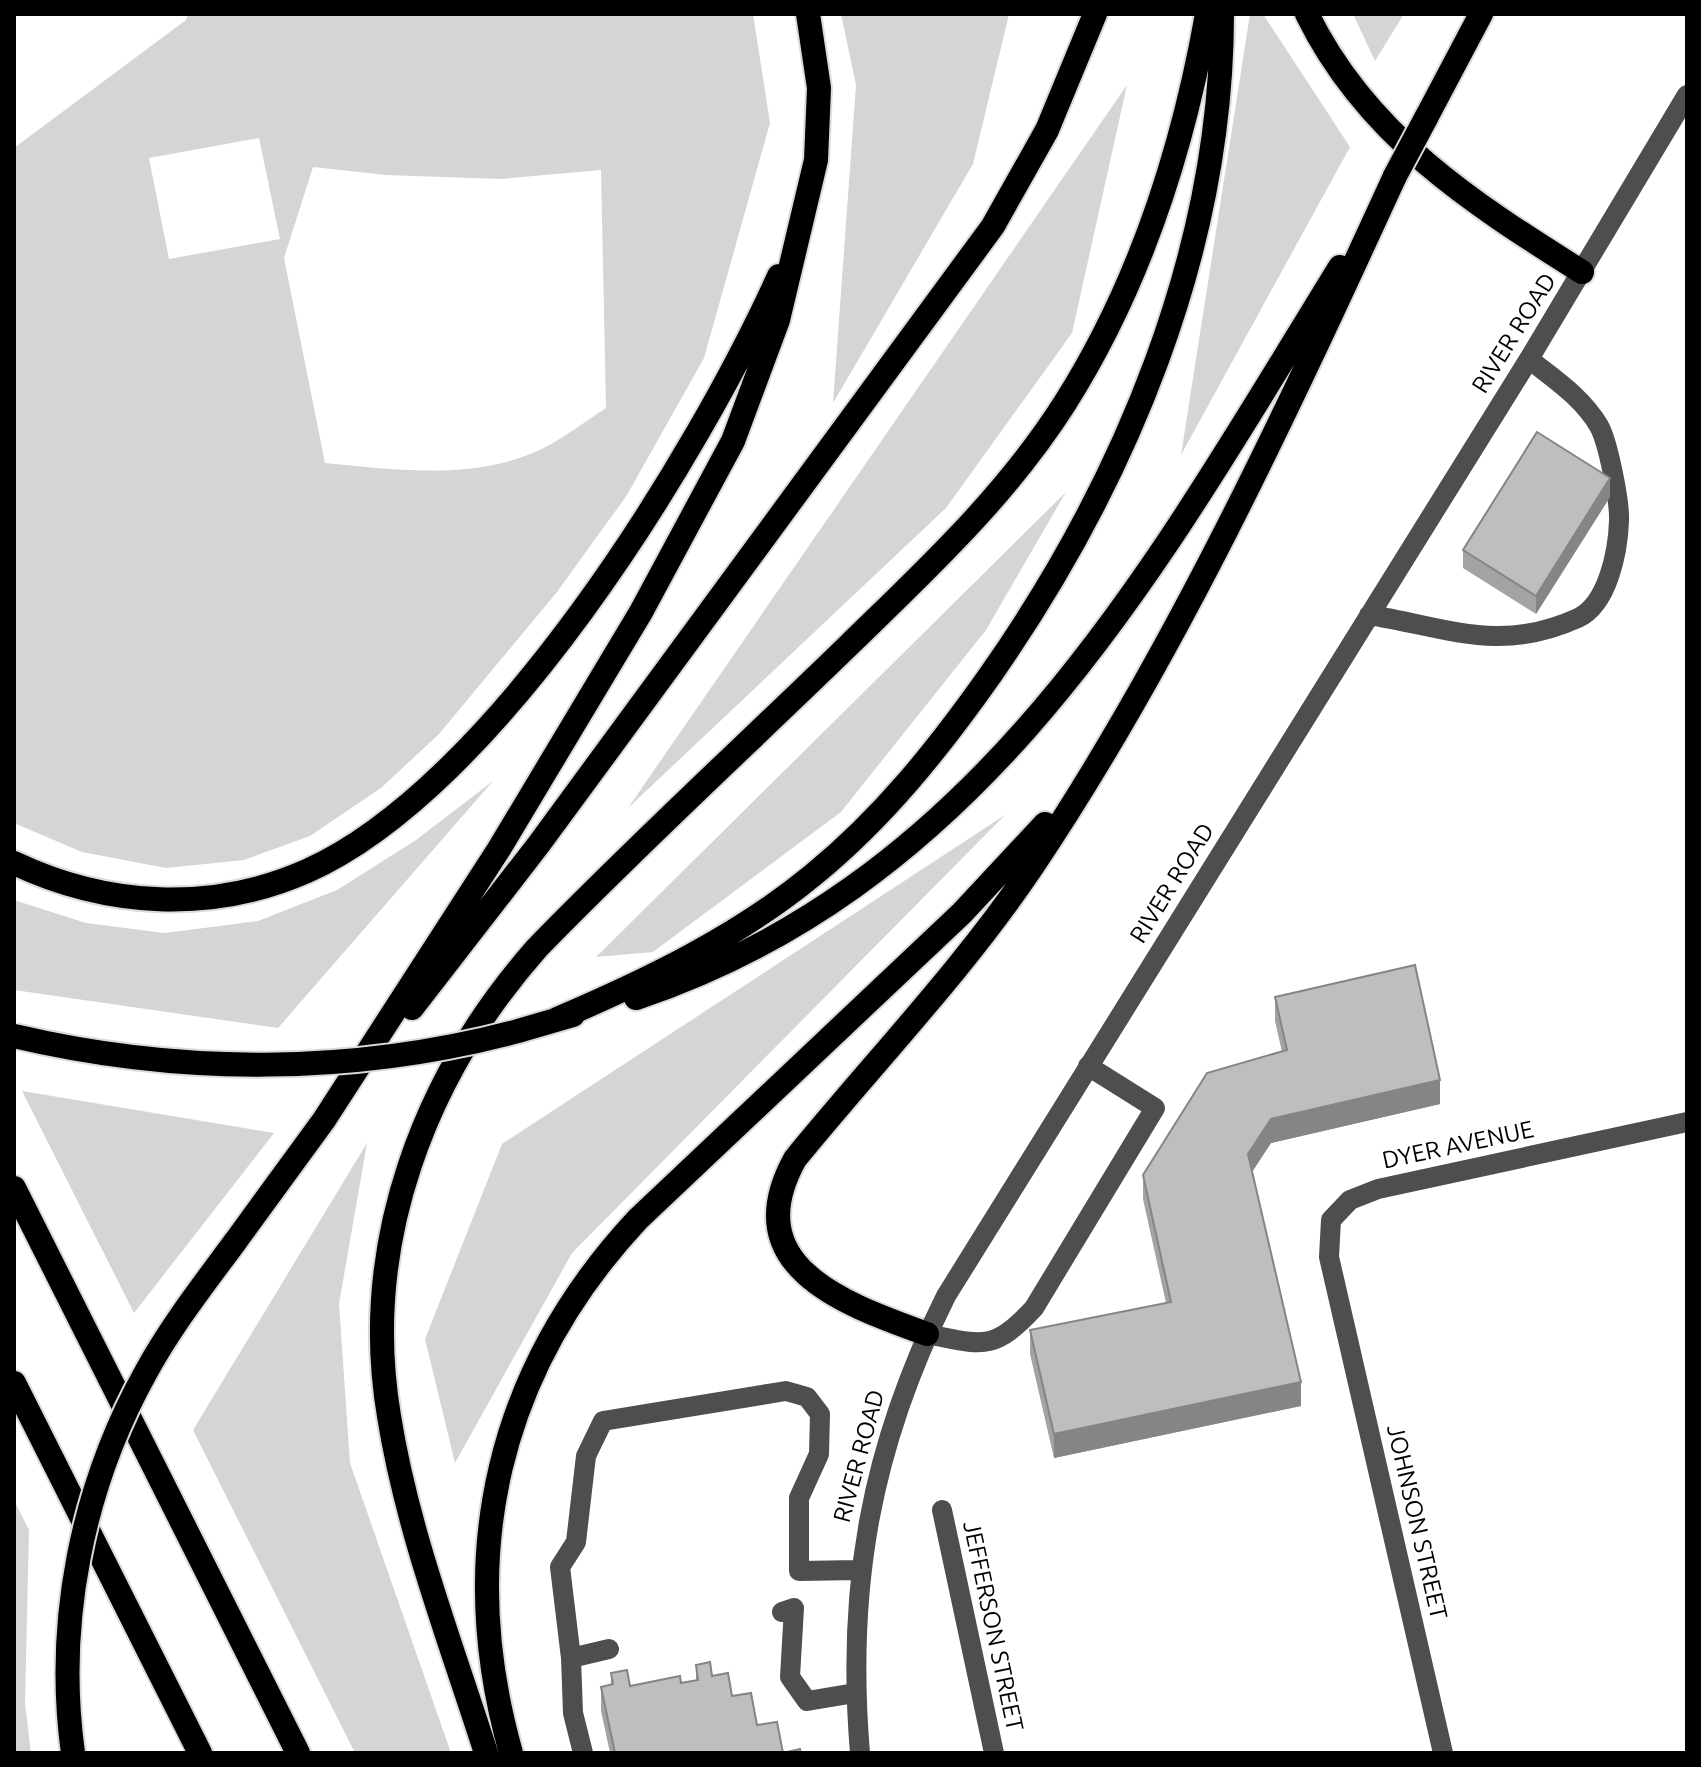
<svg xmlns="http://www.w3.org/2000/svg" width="1701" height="1767" viewBox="0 0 1701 1767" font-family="Ubuntu,sans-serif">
<rect width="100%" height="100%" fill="#fff"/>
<!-- grass -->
<path fill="#d5d5d5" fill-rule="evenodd" d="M188 14H753L770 123 704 358 627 495 557 592 439 734 381 788 310 836 244 860 166 868 82 852 14 823V148L186 20ZM259 138 280 239 169 259 149 158ZM313 167 386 175 501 179 601 170 606 408C586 421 565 437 544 448 477 481 395 470 325 463L284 258Z
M841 14H1009L973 164 833 403 856 85Z
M1250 14H1263L1350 147 1181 455Z
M1353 14H1404L1375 61Z
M1127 85 1072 333 946 508 628 808Z
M1066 492 986 630 841 812 653 952 596 957Z
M493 781 278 1028 14 990V900L86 923 165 933 258 921 337 890 416 840Z
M1005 815 572 1253 455 1463 425 1339 502 1144Z
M22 1091 274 1133 134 1313Z
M367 1143 339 1304 350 1463 451 1753H355L193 1430Z
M14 1500 29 1530 25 1703 31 1753H14Z"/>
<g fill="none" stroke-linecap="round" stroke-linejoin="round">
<defs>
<path id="highway" d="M1307 14C1366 135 1472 203 1582 272
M1426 118 1481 14
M14 863C107 907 212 913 307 871 495 787 696 459 779 276
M636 998C988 880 1158 562 1340 267
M412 1008 539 844 993 226 1047 130 1095 14
M557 1019C646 981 738 937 813 875 883 818 939 748 991 674 1125 482 1222 251 1222 14
M518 1031 573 1015
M14 1188 298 1753
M235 1242 324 1120 499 849 641 612 733 441 778 320 816 160 819 88 808 14
M927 1334C848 1305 735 1268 795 1159 874 1062 962 971 1032 867 1174 656 1289 407 1395 176
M14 1383 200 1753
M486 1753C451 1643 407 1530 389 1416 360 1244 424 1076 537 948 638 844 745 746 849 645 927 569 1006 496 1065 403 1139 286 1183 149 1207 14
M511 1753C455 1555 497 1370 638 1219L962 913 1045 824"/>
</defs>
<!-- highway casing -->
<use href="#highway" stroke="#dbdbdb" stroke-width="28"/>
<!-- minor -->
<path stroke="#4e4e4e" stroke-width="20" d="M1369 615C1447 627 1499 654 1578 618 1608 604 1618 551 1619 521 1620 502 1608 442 1599 426 1582 397 1554 379 1529 359
M927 1334C983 1345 993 1352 1034 1308L1155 1108 1088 1066
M942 1510 994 1753
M782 1612 794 1608 790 1677 807 1701 855 1693
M609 1649 571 1658 560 1567 576 1542 586 1456 603 1421 786 1391 807 1397 820 1414 819 1454 799 1498V1571L859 1570
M571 1658 573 1713 583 1753
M860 1753C846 1586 871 1447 946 1296L1529 359 1687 95
M1443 1753 1329 1257 1331 1220 1350 1200 1378 1189 1687 1122"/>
<!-- highway -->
<use href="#highway" stroke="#000" stroke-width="24"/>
<defs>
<path id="highway-bridge" d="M1395 176 1426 118
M14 1036C180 1075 353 1075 518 1031
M73 1753C55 1623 82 1487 146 1372 171 1326 204 1284 235 1242"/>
</defs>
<!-- highway-bridge casing -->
<use href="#highway-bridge" stroke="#dbdbdb" stroke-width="28" stroke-linecap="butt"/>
<!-- highway-bridge -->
<use href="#highway-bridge" stroke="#000" stroke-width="24"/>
</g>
<!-- wall -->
<path fill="#a3a3a3" d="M1610 497 1536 614 1463 568V550Z
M1275 997 1440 1104 1271 1143 1252 1172 1301 1406 1054 1458 1030 1354V1330L1166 1303 1143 1199V1175L1282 1052 1275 1021Z
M696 1665 712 1676 783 1753H801H610L601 1711V1687L611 1685V1673L630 1686 681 1683 696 1680Z"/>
<!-- shaded-wall -->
<path fill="#858585" d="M1610 478V497L1536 614V596Z
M1440 1080V1104L1271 1143 1248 1178V1154L1271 1119Z
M1301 1382V1406L1054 1458V1434Z"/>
<!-- building -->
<path fill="#bebebe" stroke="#858585" stroke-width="2" d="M1537 432 1610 478 1536 596 1463 550Z
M1415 965 1440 1080 1271 1119 1248 1154 1301 1382 1054 1434 1030 1330 1171 1302 1143 1175 1207 1073 1287 1050 1275 997Z
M710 1662 712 1676 728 1673 732 1696 751 1693 757 1725 777 1722 783 1753 800 1749 801 1753H615L601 1687 613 1684 611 1673 627 1670 630 1686 680 1676 681 1683 698 1680 696 1665Z"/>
<g text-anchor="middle" stroke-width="6" stroke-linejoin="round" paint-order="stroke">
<!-- street labels -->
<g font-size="24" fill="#000" stroke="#fff">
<text transform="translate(1514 333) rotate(-58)" y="8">RIVER ROAD</text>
<text transform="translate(1172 883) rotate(-58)" y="8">RIVER ROAD</text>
<text transform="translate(1458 1145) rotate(-12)" y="8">DYER AVENUE</text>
<text transform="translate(859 1456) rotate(-75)" y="8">RIVER ROAD</text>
<text transform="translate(1417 1522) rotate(77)" y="8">JOHNSON STREET</text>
<text transform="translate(993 1626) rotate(78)" y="8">JEFFERSON STREET</text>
</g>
</g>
<!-- border -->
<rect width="1701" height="1767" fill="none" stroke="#000000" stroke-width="32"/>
</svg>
